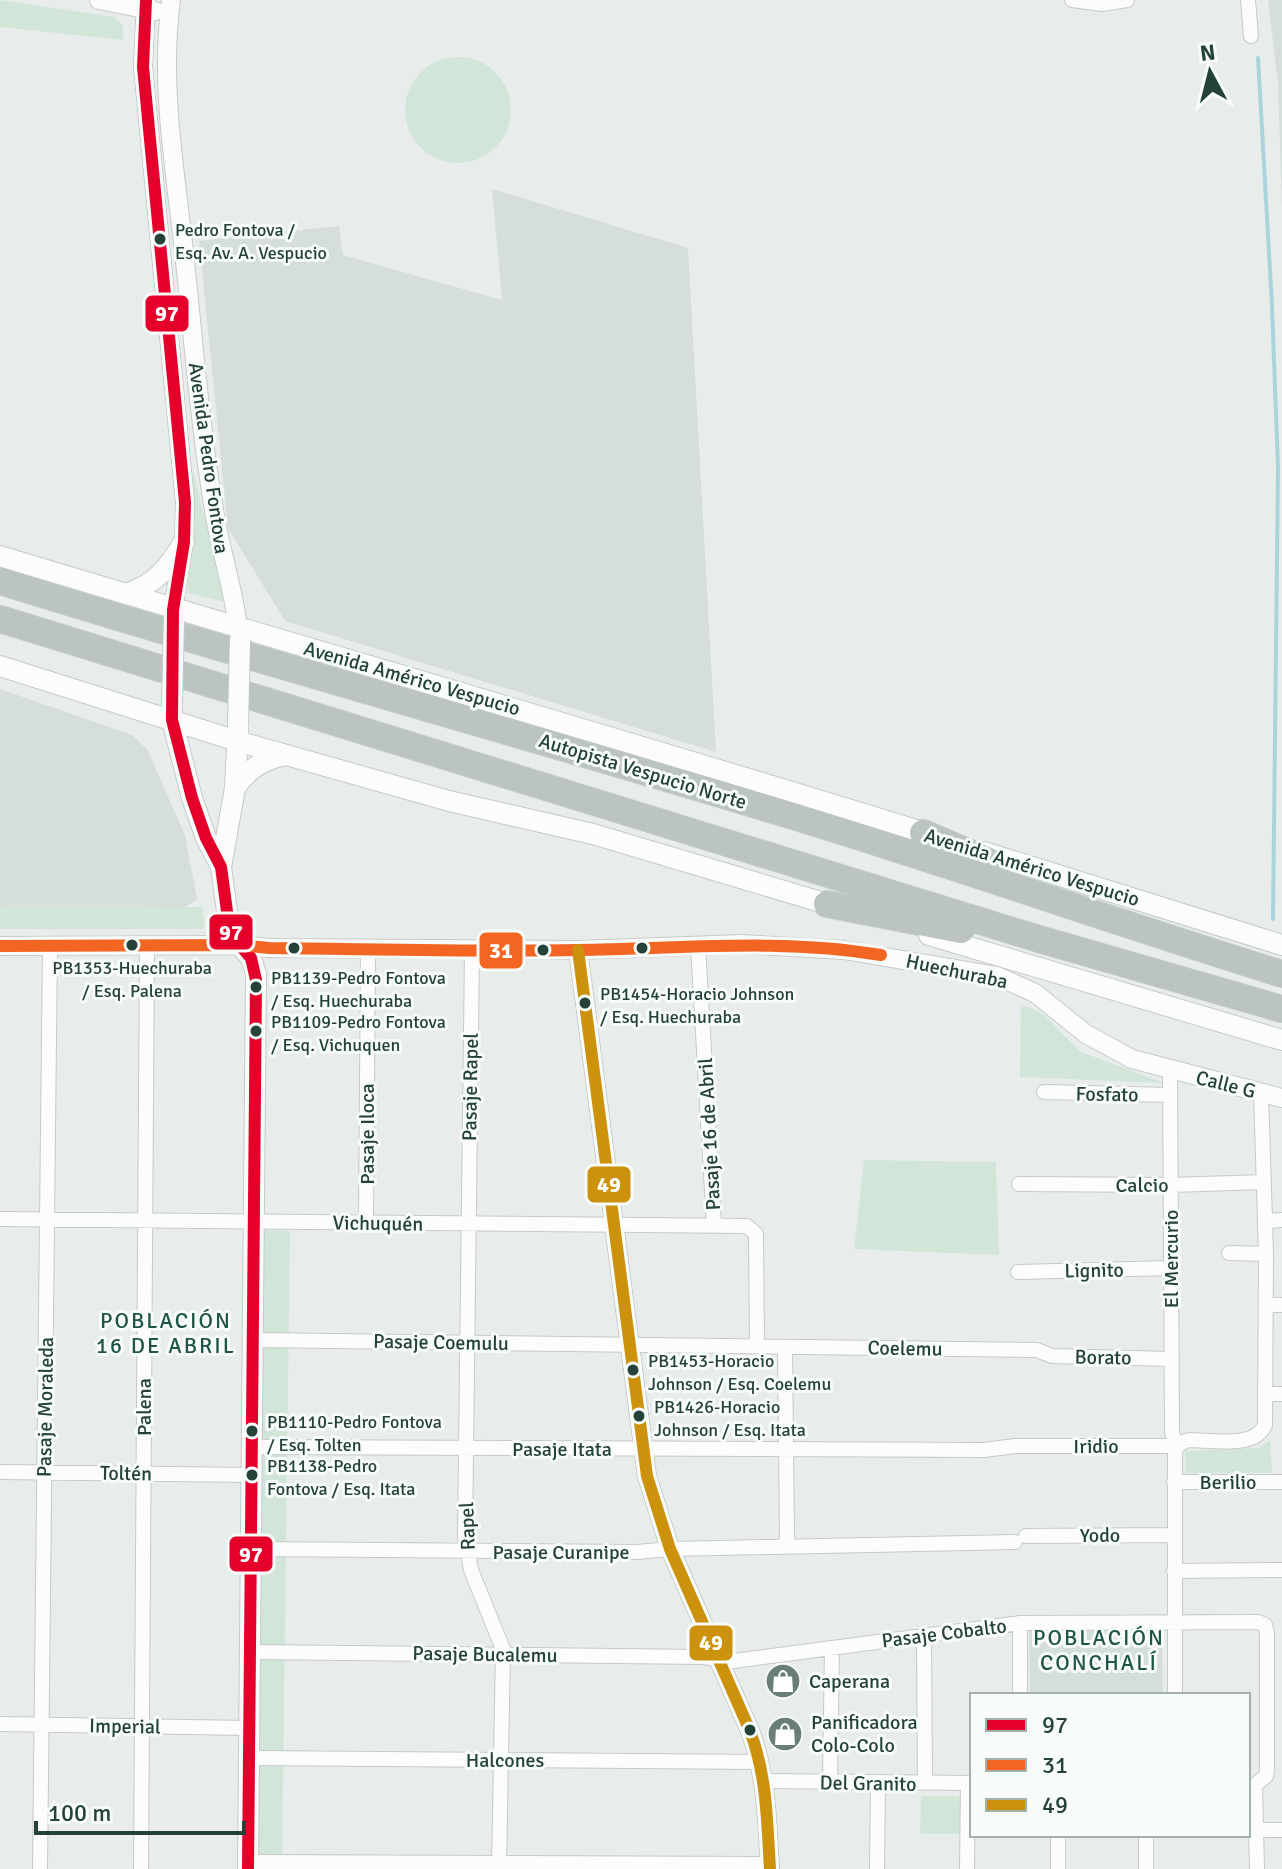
<svg xmlns="http://www.w3.org/2000/svg" width="1282" height="1869" viewBox="0 0 1282 1869" font-family="Signika,sans-serif">
<rect width="100%" height="100%" fill="#e8edeb"/>
<!-- built -->
<path fill="#d6dedb" d="M1268 0H1282V210L1278 84Z
M492 189 688 248 716 752 285 621 228 528 199 241 339 226 343 255 502 300Z
M0 689 132 735 147 749 185 835 197 899 186 907 0 906Z
M1029 1630 1162 1631 1163 1695H1030Z"/>
<!-- green -->
<path fill="#d1e6d8" d="M0 0 114 17 123 25V40L0 27Z
M405 110a53 53 0 1 1 106 0a53 53 0 1 1-106 0Z
M193 470 225 602 188 593Z
M0 906 203 907 204 929H0Z
M1021 1004 1043 1014 1081 1052 1164 1083 1020 1077Z
M864 1160 996 1162 999 1255 854 1249Z
M261 1230 290 1231 282 1869H255Z
M1270 1440 1272 1473H1185V1451L1260 1448Z
M921 1796H962L961 1834H920Z"/>
<g fill="none" stroke-linecap="round" stroke-linejoin="round">
<!-- stream -->
<path stroke="#a9d4db" stroke-width="4" d="M1258 58 1272 306 1278 468 1273 919"/>
<defs>
<path id="minor" d="M1072 0 1102 4 1127 0
M1248 0 1251 36
M698 945 714 1226
M472 950 465 1537 471 1570 503 1649 499 1869
M1170 1070 1172 1433 1177 1446
M1044 1092 1170 1095
M1019 1184 1170 1185 1264 1182
M0 1219 747 1226 756 1234 757 1346
M1265 1221 1282 1220
M366 1223 368 949
M1229 1253 1266 1254
M1018 1272 1171 1268
M1266 1305H1282
M253 1340 1037 1350 1052 1356 1171 1359
M1265 1394H1282
M252 1447 984 1450 1015 1446H1177
M0 1472 252 1475
M1174 1482H1282
M1026 1536 1174 1535
M784 1546 787 1539 785 1347
M251 1549 637 1552 670 1549 1015 1542
M1174 1571 1282 1570
M1020 1623V1695
M924 1635 925 1783
M250 1652 703 1657 734 1661 1020 1623 1258 1622 1265 1625 1267 1633V1770L1266 1776 1255 1785
M1175 1695V1450L1181 1443 1189 1440C1211 1440 1255 1449 1265 1425L1266 1254 1261 1092
M0 1724 250 1728
M250 1758 761 1762
M765 1781 972 1783
M830 1782 832 1648
M1255 1785 1257 1869
M1257 1830H1282
M1058 1835V1869
M249 1862 770 1864
M40 1869 50 946
M141 1869 147 946
M877 1869 878 1783
M967 1869 968 1783
M1146 1869V1835"/>
<path id="tertiary" d="M99 0 155 11
M146 0 143 67 185 502 184 542 173 610
M171 0C160 82 174 162 183 243 193 332 199 421 214 510 220 550 234 589 238 629
M0 946 240 945 269 948 578 950 742 944 844 950 997 976 1035 993 1086 1034 1132 1059 1282 1098
M578 950 647 1476 670 1549 750 1731C767 1776 767 1821 770 1869"/>
<path id="secondary" d="M0 556C311 650 624 739 935 836
M126 594C155 585 169 567 184 542
M0 666 237 741 449 801 593 834 841 908
M172 710V720L192 798 206 838 221 867 229 926 233 937 251 958 256 974 248 1869
M235 788C248 769 263 759 287 755
M984 852 1282 945
M221 867 235 788 238 729
M929 935 1282 1040"/>
<path id="motorway" d="M0 581C253 660 509 730 763 807 937 859 1108 920 1282 974
M0 619 1039 939 1282 1009
M923 833 998 865
M827 904 961 930"/>
</defs>
<!-- minor casing -->
<use href="#minor" stroke="#c5cac8" stroke-width="16"/>
<!-- tertiary casing -->
<use href="#tertiary" stroke="#c5cac8" stroke-width="20"/>
<!-- secondary casing -->
<use href="#secondary" stroke="#c3cbc8" stroke-width="22"/>
<!-- motorway casing -->
<use href="#motorway" stroke="#c3ccc9" stroke-width="28"/>
<!-- minor -->
<use href="#minor" stroke="#fcfcfc" stroke-width="14"/>
<!-- tertiary -->
<use href="#tertiary" stroke="#fcfcfc" stroke-width="18"/>
<!-- secondary -->
<use href="#secondary" stroke="#fcfcfc" stroke-width="20"/>
<!-- motorway -->
<use href="#motorway" stroke="#bcc4c2" stroke-width="26"/>
<defs>
<path id="secondary-bridge" d="M172 705 174 621
M238 725 240 640"/>
</defs>
<!-- secondary-bridge casing -->
<use href="#secondary-bridge" stroke="#c3cbc8" stroke-width="22" stroke-linecap="butt"/>
<!-- secondary-bridge -->
<use href="#secondary-bridge" stroke="#fcfcfc" stroke-width="20"/>
<defs>
<path id="bus-1" d="M146 0 143 67 185 502 184 542 173 610 172 720 192 798 206 838 221 867 229 926 233 937 251 958 256 980 248 1869"/>
<path id="bus-2" d="M0 946 240 945 269 948C372 949 475 952 578 950 680 949 780 938 881 955"/>
<path id="bus-3" d="M578 950 647 1476 670 1549 750 1731C767 1776 767 1821 770 1869"/>
</defs>
<!-- bus-1 casing -->
<use href="#bus-1" stroke="#f7fbf9" stroke-width="18"/>
<!-- bus-2 casing -->
<use href="#bus-2" stroke="#f7fbf9" stroke-width="18"/>
<!-- bus-3 casing -->
<use href="#bus-3" stroke="#f7fbf9" stroke-width="18"/>
<!-- bus-1 -->
<use href="#bus-1" stroke="#e4002b" stroke-width="12"/>
<!-- bus-2 -->
<use href="#bus-2" stroke="#f26522" stroke-width="12"/>
<!-- bus-3 -->
<use href="#bus-3" stroke="#cd920c" stroke-width="12"/>
</g>
<!-- icons -->
<defs>
<symbol id="shop-disc" viewBox="-11 -11 22 22"><circle r="9.5" fill="#697e78" stroke="#f7fbf9"/><path d="M-5-2.5h2.3a2.7 3.5 0 0 1 5.4 0H5L5.5 6h-11ZM-1.5-2.5h3a1.5 2.3 0 0 0-3 0Z" fill="#fff"/></symbol>
</defs>
<g fill-rule="evenodd">
<use href="#shop-disc" x="763" y="1661" width="40" height="40"/>
<use href="#shop-disc" x="765" y="1714" width="40" height="40"/>
</g>
<!-- markers -->
<g fill="#24423a" stroke="#f7fbf9" stroke-width="3">
<circle cx="160" cy="239" r="7"/>
<circle cx="132" cy="945" r="7"/>
<circle cx="294" cy="948" r="7"/>
<circle cx="642" cy="948" r="7"/>
<circle cx="543" cy="950" r="7"/>
<circle cx="256" cy="987" r="7"/>
<circle cx="585" cy="1003" r="7"/>
<circle cx="256" cy="1031" r="7"/>
<circle cx="633" cy="1370" r="7"/>
<circle cx="639" cy="1416" r="7"/>
<circle cx="252" cy="1431" r="7"/>
<circle cx="252" cy="1475" r="7"/>
<circle cx="750" cy="1730" r="7"/>
</g>
<g text-anchor="middle" stroke-width="6" stroke-linejoin="round" paint-order="stroke">
<!-- bus labels -->
<g font-size="18" fill="#24423a" stroke="#f7fbf9" text-anchor="start">
<text x="175" y="236">Pedro Fontova /<tspan x="175" dy="23">Esq. Av. A. Vespucio</tspan></text>
<text x="132" y="974" text-anchor="middle">PB1353-Huechuraba<tspan x="132" dy="23">/ Esq. Palena</tspan></text>
<text x="271" y="984">PB1139-Pedro Fontova<tspan x="271" dy="23">/ Esq. Huechuraba</tspan></text>
<text x="600" y="1000">PB1454-Horacio Johnson<tspan x="600" dy="23">/ Esq. Huechuraba</tspan></text>
<text x="271" y="1028">PB1109-Pedro Fontova<tspan x="271" dy="23">/ Esq. Vichuquen</tspan></text>
<text x="648" y="1367">PB1453-Horacio<tspan x="648" dy="23">Johnson / Esq. Coelemu</tspan></text>
<text x="654" y="1413">PB1426-Horacio<tspan x="654" dy="23">Johnson / Esq. Itata</tspan></text>
<text x="267" y="1428">PB1110-Pedro Fontova<tspan x="267" dy="23">/ Esq. Tolten</tspan></text>
<text x="267" y="1472">PB1138-Pedro<tspan x="267" dy="23">Fontova / Esq. Itata</tspan></text>
</g>
<!-- street labels -->
<g font-size="20" fill="#24423a" stroke="#f7fbf9">
<text transform="translate(209 458) rotate(82)" y="7">Avenida Pedro Fontova</text>
<text transform="translate(412 678) rotate(16)" y="7">Avenida Américo Vespucio</text>
<text transform="translate(643 771) rotate(17)" y="7">Autopista Vespucio Norte</text>
<text transform="translate(1032 867) rotate(17)" y="7">Avenida Américo Vespucio</text>
<text transform="translate(957 971) rotate(12)" y="7">Huechuraba</text>
<text transform="translate(1226 1084) rotate(14)" y="7">Calle G</text>
<text transform="translate(470 1087) rotate(-89)" y="7">Pasaje Rapel</text>
<text transform="translate(1107 1094) rotate(1)" y="7">Fosfato</text>
<text transform="translate(367 1134) rotate(-90)" y="7">Pasaje Iloca</text>
<text transform="translate(709 1134) rotate(-93)" y="7">Pasaje 16 de Abril</text>
<text x="1142" y="1192">Calcio</text>
<text transform="translate(378 1223) rotate(1)" y="7">Vichuquén</text>
<text transform="translate(1171 1259) rotate(-90)" y="7">El Mercurio</text>
<text transform="translate(1094 1270) rotate(-1)" y="7">Lignito</text>
<text transform="translate(441 1342) rotate(1)" y="7">Pasaje Coemulu</text>
<text transform="translate(905 1348) rotate(1)" y="7">Coelemu</text>
<text transform="translate(1103 1357) rotate(1)" y="7">Borato</text>
<text transform="translate(45 1407) rotate(-89)" y="7">Pasaje Moraleda</text>
<text transform="translate(144 1407) rotate(-90)" y="7">Palena</text>
<text x="1096" y="1453">Iridio</text>
<text x="562" y="1456">Pasaje Itata</text>
<text transform="translate(126 1473) rotate(1)" y="7">Toltén</text>
<text x="1228" y="1489">Berilio</text>
<text transform="translate(467 1526) rotate(-92)" y="7">Rapel</text>
<text x="1100" y="1542">Yodo</text>
<text x="561" y="1559">Pasaje Curanipe</text>
<text transform="translate(944 1633) rotate(-7)" y="7">Pasaje Cobalto</text>
<text transform="translate(485 1654) rotate(1)" y="7">Pasaje Bucalemu</text>
<text transform="translate(125 1726) rotate(1)" y="7">Imperial</text>
<text x="505" y="1767">Halcones</text>
<text transform="translate(868 1783) rotate(1)" y="7">Del Granito</text>
</g>
<!-- poi labels -->
<g font-size="20" fill="#24423a" stroke="#f7fbf9" text-anchor="start">
<text x="809" y="1688">Caperana</text>
<text x="811" y="1729">Panificadora<tspan x="811" dy="23">Colo-Colo</tspan></text>
</g>
<!-- neighbourhood labels -->
<g font-size="22" letter-spacing="2" fill="#1f5548" stroke="#f7fbf9">
<text x="166" y="1328">POBLACIÓN<tspan x="166" dy="25">16 DE ABRIL</tspan></text>
<text x="1099" y="1645">POBLACIÓN<tspan x="1099" dy="25">CONCHALÍ</tspan></text>
</g>
</g>
<g stroke="#f7fbf9" stroke-width="3">
<rect x="144" y="294" width="46" height="39" rx="8" fill="#e4002b"/>
<rect x="208" y="913" width="46" height="38" rx="8" fill="#e4002b"/>
<rect x="478" y="931" width="46" height="39" rx="8" fill="#f26522"/>
<rect x="586" y="1165" width="46" height="39" rx="8" fill="#cd920c"/>
<rect x="228" y="1535" width="46" height="38" rx="8" fill="#e4002b"/>
<rect x="688" y="1624" width="46" height="38" rx="8" fill="#cd920c"/>
</g>
<g font-size="22" text-anchor="middle" font-weight="bold" fill="#fff">
<text x="167" y="321">97</text>
<text x="231" y="940">97</text>
<text x="501" y="958">31</text>
<text x="609" y="1192">49</text>
<text x="251" y="1562">97</text>
<text x="711" y="1650">49</text>
</g>
<!-- legend -->
<rect x="970" y="1693" width="280" height="144" fill="#f7fbf9" stroke="#a3b1ad" stroke-width="2"/>
<rect x="986" y="1719" width="40" height="12" fill="#e4002b" stroke="#a3b1ad" stroke-width="2"/>
<text x="1042" y="1733" font-size="24" fill="#24423a">97</text>
<rect x="986" y="1759" width="40" height="12" fill="#f26522" stroke="#a3b1ad" stroke-width="2"/>
<text x="1042" y="1773" font-size="24" fill="#24423a">31</text>
<rect x="986" y="1799" width="40" height="12" fill="#cd920c" stroke="#a3b1ad" stroke-width="2"/>
<text x="1042" y="1813" font-size="24" fill="#24423a">49</text>
<!-- north arrow -->
<g transform="translate(1210 72) rotate(353)" stroke="#f7fbf9" stroke-width="6" paint-order="stroke">
<path d="M0-6L14 30L0 20L-14 30Z" fill="#24423a"/>
<text y="-12" font-size="22" font-weight="bold" text-anchor="middle" fill="#24423a">N</text>
</g>
<!-- scale -->
<path d="M36 1821v12h208v-12" fill="none" stroke="#24423a" stroke-width="4"/>
<text x="48" y="1821" font-size="24" fill="#24423a" stroke="#f7fbf9" stroke-width="6" paint-order="stroke">100 m</text>
</svg>
